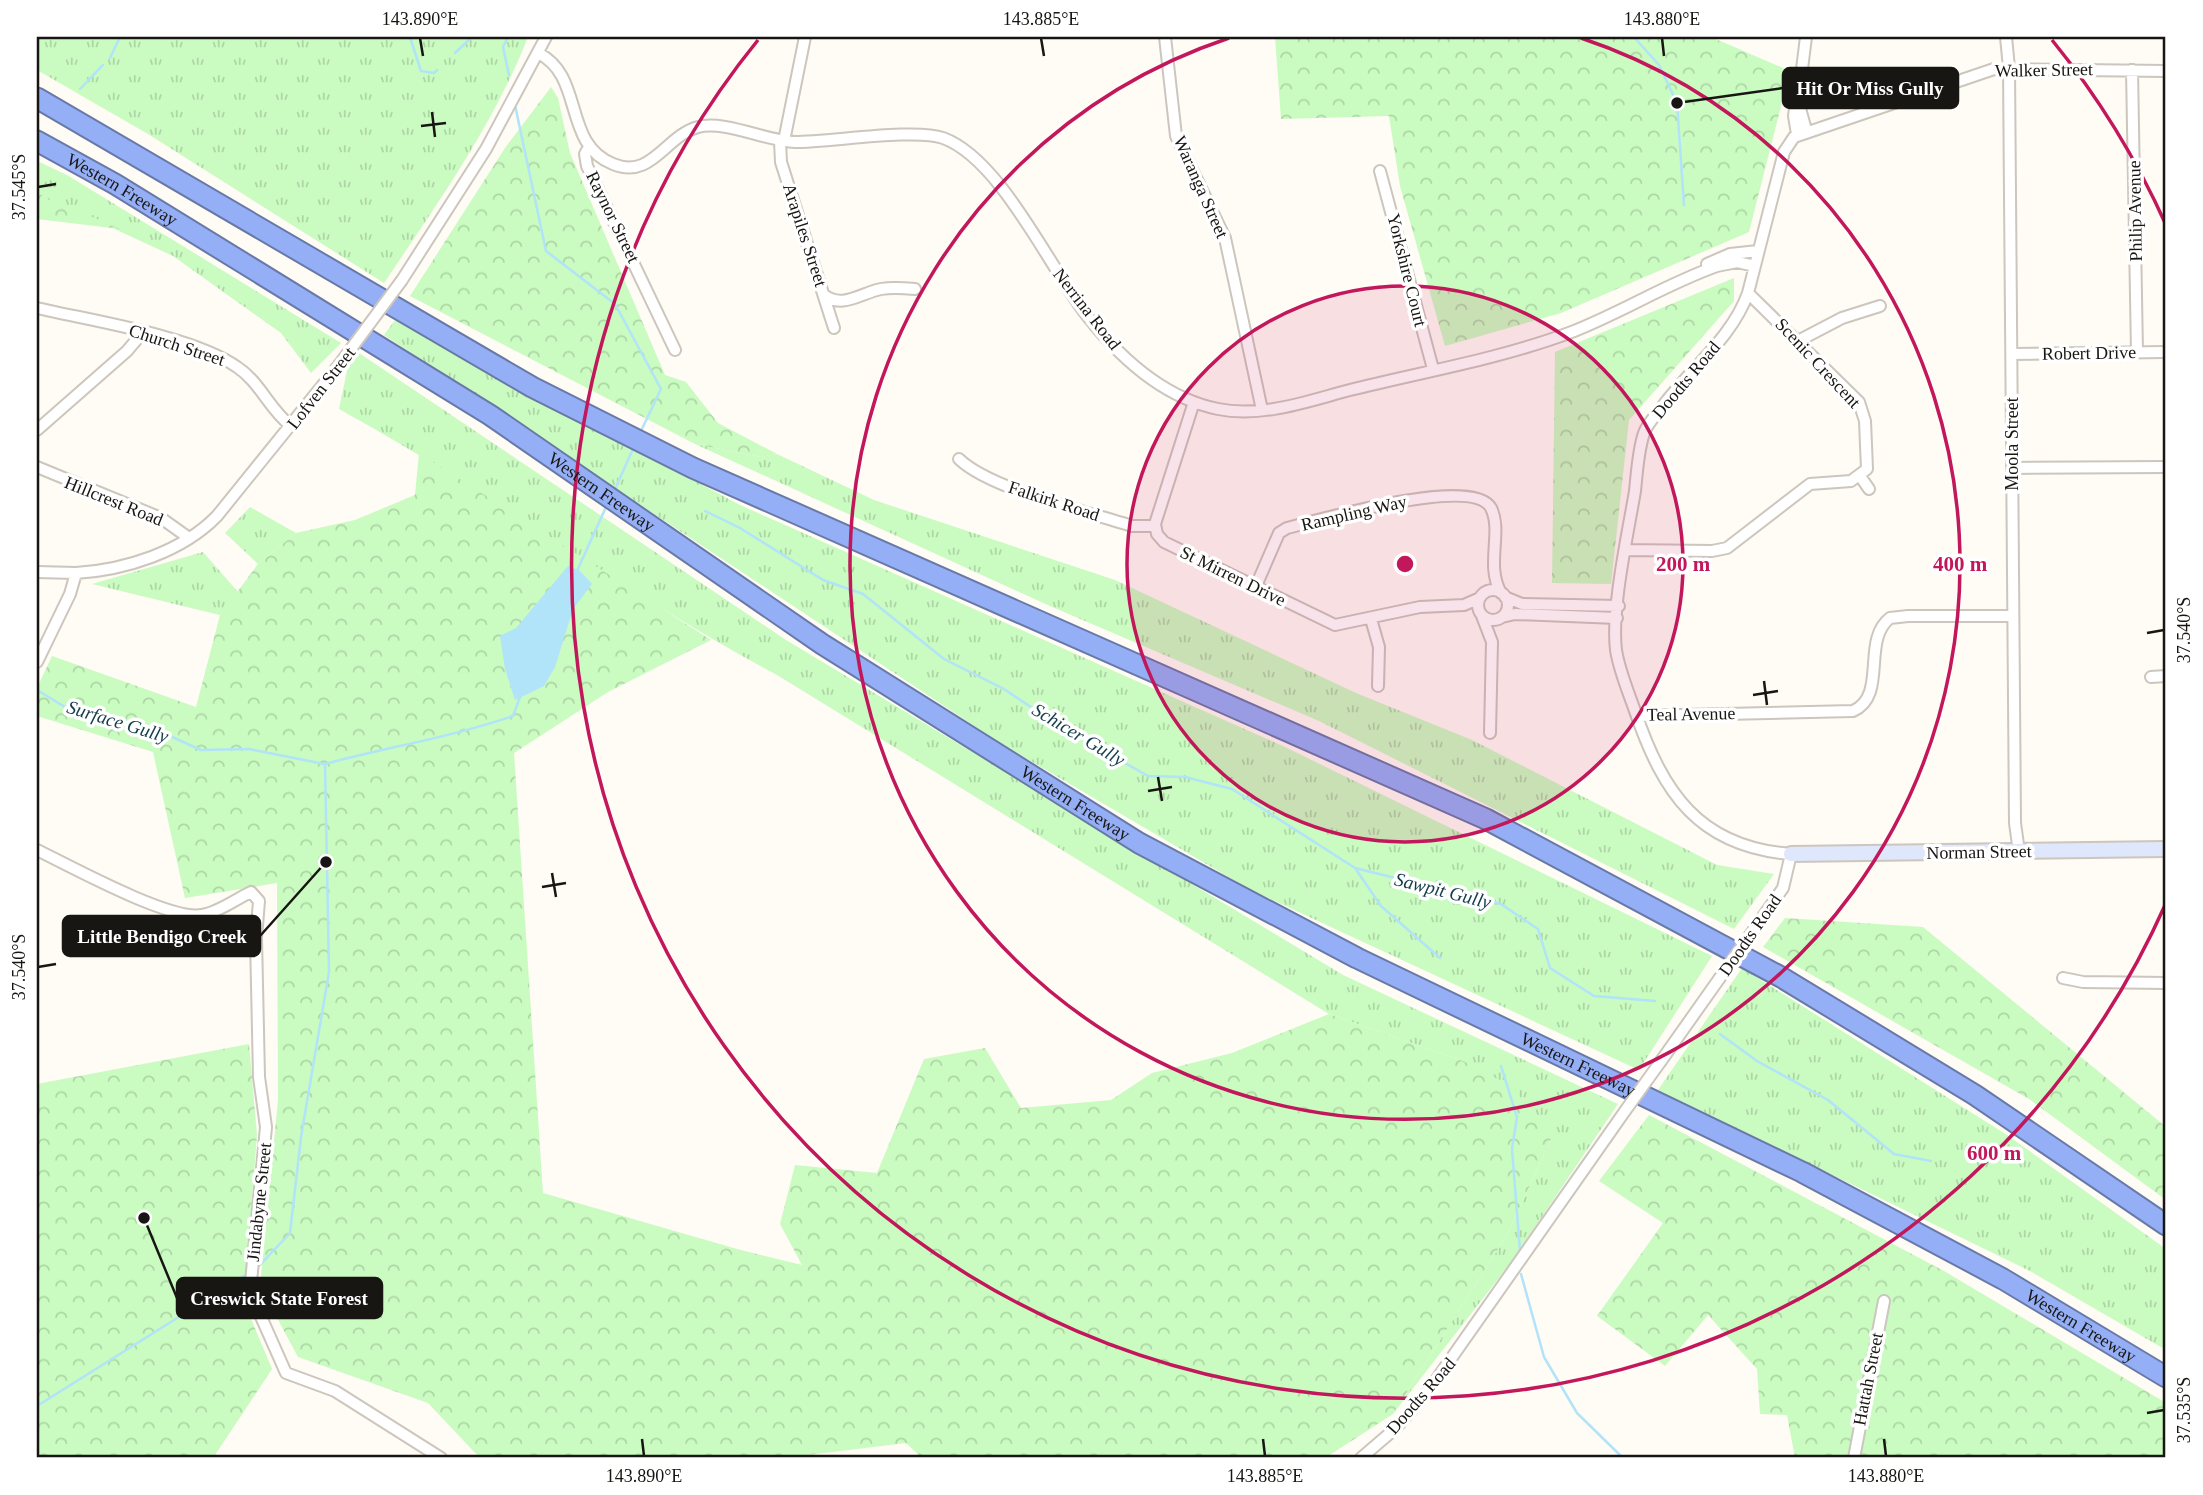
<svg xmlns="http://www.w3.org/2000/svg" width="2203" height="1495" viewBox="0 0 2203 1495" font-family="Georgia,serif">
<defs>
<pattern id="grass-tufts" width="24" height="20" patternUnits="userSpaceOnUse" patternTransform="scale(1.75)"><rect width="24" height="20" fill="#cafbc1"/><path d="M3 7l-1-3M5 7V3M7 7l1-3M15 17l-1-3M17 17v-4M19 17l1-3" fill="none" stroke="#add6a5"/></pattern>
<pattern id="forest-crowns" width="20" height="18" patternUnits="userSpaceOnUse" patternTransform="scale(1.75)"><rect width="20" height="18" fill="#cafbc1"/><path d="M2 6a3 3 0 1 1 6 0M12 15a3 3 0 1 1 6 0" fill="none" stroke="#add6a5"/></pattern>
</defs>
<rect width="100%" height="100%" fill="#fffbf5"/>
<!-- grass -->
<path fill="url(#grass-tufts)" d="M37 37H528C493 126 437 204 384 283L148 134 37 70Z
M37 161 67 175 341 343 311 373 281 333 173 256 37 193Z
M395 320 740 505 1285 747 1712 956 1639 1070 1249 889 1000 743 384 335Z
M359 353 786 640 1343 975 1618 1104 1512 1261 1393 1414 1507 1235 1551 1139 1463 1061 1329 1014 777 675C626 595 489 491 339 409L348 366Z
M695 444 761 457 777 454 874 500 1115 580 1356 693 1472 740 1717 865 1774 874 1734 929 1319 721 1050 606Z
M250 507 296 533 258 564 225 533Z
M203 552 238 592 220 615 92 584Z
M1742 968 2007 1135 2166 1249V1350L2030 1271 1658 1090Z"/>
<!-- forest -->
<path fill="url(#forest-crowns)" d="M1275 37H1711L1790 71 1749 232 1561 313 1445 346 1400 186 1389 116 1281 119Z
M551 87 558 98 570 153 665 375 686 382 718 423 777 454 761 457 695 444 410 296 505 148Z
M37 193 120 229 37 219Z
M1734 278V301L1629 420 1611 584 1552 583 1555 352Z
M419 453 711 640 608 692 514 753 543 1193 737 1249 802 1265 780 1224 795 1165 877 1173 924 1059 985 1048 1021 1108 1111 1100 1152 1073 1232 1053 1329 1014 1463 1061 1513 1087 1551 1139 1507 1235 1393 1414 1325 1458H922L906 1443 783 1458H480L428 1403 298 1357 260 1286 278 1100 277 883 185 898 153 752 37 716V688L52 656 196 707 220 615 258 564 296 533 355 520 415 495Z
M1785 918 1923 927 2166 1127V1200L2029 1099 1763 947Z
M249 1044 257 1135 244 1302 272 1369 213 1458H37V1084Z
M1649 1115 1944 1271 2166 1403V1458H1795L1787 1415 1760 1414 1757 1369 1708 1315 1665 1366 1597 1316 1663 1223 1599 1181Z"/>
<!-- water -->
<path fill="#b1e3f9" d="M568 566 580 571 592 584 573 609 555 667 544 686 515 700 505 669 500 636 516 628Z"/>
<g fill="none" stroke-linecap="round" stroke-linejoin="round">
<!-- stream -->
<path stroke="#b1e3f9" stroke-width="2.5" d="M410 37 421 71 434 73 437 70
M508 37 503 47 509 75
M1634 37 1659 65 1677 103 1684 205
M455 53 472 37
M110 58 120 37
M80 89 103 65
M515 105 546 251 615 304 661 389 641 431
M615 489 633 449
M705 511 740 528 823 580 863 594 944 659 1004 689 1056 724 1148 776 1185 777 1232 789 1355 868 1381 906 1440 958
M577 571 606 507
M37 690 65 707 161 732 201 750 249 749 324 764
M1355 868 1501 904 1538 929 1550 968 1594 996 1655 1001
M1720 1034 1757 1061 1828 1100 1894 1154 1931 1161
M1501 1066 1517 1117 1512 1149 1520 1251
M259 1266 290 1233 301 1137 329 972 325 764C388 747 452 737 513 716L520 697
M1521 1274 1544 1357 1577 1413 1623 1458
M37 1406 244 1276"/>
<defs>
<path id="street" d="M1165 37 1176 136 1225 238 1262 410
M1806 37 1798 101 1806 130
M2006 37 2009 68 2015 823 2019 852
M538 53C585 76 562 144 613 164 652 180 665 136 698 127 725 120 766 141 795 142 831 142 915 128 943 138 1001 159 1050 269 1088 317 1122 360 1164 398 1218 409 1262 418 1308 401 1350 390 1422 372 1499 359 1569 333 1619 314 1666 284 1717 266L1737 262 1755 266
M2132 70 2137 352
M1796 100 1794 116 1797 134
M780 141 781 162 834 328
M784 141 805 37
M589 147 585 154 587 166 675 350
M1380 171 1433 369
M1707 264 1730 254 1758 251
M402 280 486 149 546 37
M823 294C841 310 861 293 881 289 892 287 904 288 915 289
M37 308C92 321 193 336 237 367 260 382 269 409 291 426
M1798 341 1842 318 1880 306
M2012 354 2166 352
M1194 402 1155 524 1157 534 1164 542 1335 625 1420 607 1464 605 1480 598
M37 430 127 351 143 332
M959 459C990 489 1088 512 1132 526H1154
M37 467 161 518 189 538
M2012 468 2166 467
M1860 476 1869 489
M1625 550 1712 551 1727 548 1810 484 1851 481 1867 469 1865 421 1859 402 1748 293
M37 572 76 573
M1256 586 1279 533 1287 528C1319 520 1473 475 1491 508 1503 532 1485 565 1501 593
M1478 605a15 15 0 1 1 30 0a15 15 0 1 1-30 0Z
M1505 597 1522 604 1619 606
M1482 616 1492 642 1490 733
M1502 617 1515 614 1617 618
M1371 619 1379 647 1378 686
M37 662 70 594 76 573C125 570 182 552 217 516L339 365
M2151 677 2166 676
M1637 716 1853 711C1888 696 1861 640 1890 618L1908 616H2013
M37 850C70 866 170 921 202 915 219 912 236 899 251 892L259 901 256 938 259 1077 266 1127 250 1292 286 1373 335 1391 441 1458
M1755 928 1783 888 1791 854C1699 847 1663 793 1635 711 1628 691 1619 670 1616 650 1611 609 1628 533 1635 491 1637 472 1638 451 1644 433 1647 424 1656 415 1662 407 1690 369 1732 338 1748 293L1784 152 1794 137 1994 69 2166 71
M2063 978 2083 982 2166 983
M1661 1061 1719 979
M1361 1458 1396 1428 1429 1390 1625 1111
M1854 1458 1884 1301"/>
<path id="secondary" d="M1791 854 2166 849"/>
<g id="highway">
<path d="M37 98 532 387 693 468 1486 819 1781 977 1975 1095 2166 1225"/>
<path id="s1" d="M37 141 115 184 490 415 822 644 1139 843 1357 958 1802 1172 2003 1279 2166 1377"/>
</g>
</defs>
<!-- street casing -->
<use href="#street" stroke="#ccc6bd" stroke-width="14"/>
<!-- secondary casing -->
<use href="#secondary" stroke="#ccc6bd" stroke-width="18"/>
<!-- highway casing -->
<use href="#highway" stroke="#6979a7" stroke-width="23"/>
<!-- street -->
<use href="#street" stroke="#fff" stroke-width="10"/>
<!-- secondary -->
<use href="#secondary" stroke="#dfe7fc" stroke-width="14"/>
<!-- highway -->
<use href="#highway" stroke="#95aff6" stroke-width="19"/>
<defs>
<path id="street-bridge" d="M339 365 402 280
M1719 979 1755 928
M1625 1111 1661 1061"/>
</defs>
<!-- street-bridge casing -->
<use href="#street-bridge" stroke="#ccc6bd" stroke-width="14" stroke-linecap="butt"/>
<!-- street-bridge -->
<use href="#street-bridge" stroke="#fff" stroke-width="10"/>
</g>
<!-- ticks -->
<path fill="none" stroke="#181613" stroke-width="2.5" d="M420 38 423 56M1041 38 1044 56M1662 38 1664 56M432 112 435 137M421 126 446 123M38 187 56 184M2147 633 2164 630M1764 681 1767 705M1753 695 1778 691M1158 777 1162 801M1148 791 1172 787M552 873 556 897M542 887 566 883M38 967 56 964M2147 1413 2164 1410M642 1439 644 1456M1263 1439 1265 1456M1884 1439 1886 1456"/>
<!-- distance rings -->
<circle cx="1405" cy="564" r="278" fill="#c2185b" fill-opacity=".12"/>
<g fill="none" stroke="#c2185b" stroke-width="3.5">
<circle cx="1405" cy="564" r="278"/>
<path d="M1581 38A555 555 0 1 1 1229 38"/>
<path d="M2166 903A833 833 0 1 1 758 40M2052 40A833 833 0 0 1 2166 225"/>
</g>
<g text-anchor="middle" stroke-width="7" stroke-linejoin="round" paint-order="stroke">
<!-- street labels -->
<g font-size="18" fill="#181613" stroke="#fff">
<text transform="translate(2044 70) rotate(-1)" y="6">Walker Street</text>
<text transform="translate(1201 187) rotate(66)" y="6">Waranga Street</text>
<text dy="6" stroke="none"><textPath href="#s1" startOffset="98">Western Freeway</textPath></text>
<text transform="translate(2135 211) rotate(-91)" y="6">Philip Avenue</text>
<text transform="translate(613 217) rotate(64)" y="6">Raynor Street</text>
<text transform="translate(805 235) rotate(72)" y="6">Arapiles Street</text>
<text transform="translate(1407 270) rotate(76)" y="6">Yorkshire Court</text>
<text transform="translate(1087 309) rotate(52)" y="6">Nerrina Road</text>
<text transform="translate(177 345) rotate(18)" y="6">Church Street</text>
<text transform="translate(2089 353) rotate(-1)" y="6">Robert Drive</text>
<text transform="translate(1818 363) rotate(47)" y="6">Scenic Crescent</text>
<text transform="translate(1686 380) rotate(-50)" y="6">Doodts Road</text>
<text transform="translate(321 388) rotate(-52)" y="6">Lofven Street</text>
<text transform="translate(2012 444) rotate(-90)" y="6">Moola Street</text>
<text dy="6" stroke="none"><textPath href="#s1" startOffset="665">Western Freeway</textPath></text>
<text transform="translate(114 501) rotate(22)" y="6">Hillcrest Road</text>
<text transform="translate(1054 501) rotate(18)" y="6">Falkirk Road</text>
<text transform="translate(1354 513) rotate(-13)" y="6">Rampling Way</text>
<text transform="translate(1233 576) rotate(26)" y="6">St Mirren Drive</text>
<text transform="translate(1691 714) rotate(-1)" y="6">Teal Avenue</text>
<text dy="6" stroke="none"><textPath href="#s1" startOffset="1232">Western Freeway</textPath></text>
<text transform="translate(1979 852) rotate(-1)" y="6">Norman Street</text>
<text transform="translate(1750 935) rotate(-55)" y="6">Doodts Road</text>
<text dy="6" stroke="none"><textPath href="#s1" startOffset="1799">Western Freeway</textPath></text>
<text transform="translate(259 1202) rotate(-84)" y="6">Jindabyne Street</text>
<text dy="6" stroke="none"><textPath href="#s1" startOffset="2366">Western Freeway</textPath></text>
<text transform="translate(1868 1379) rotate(-79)" y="6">Hattah Street</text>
<text transform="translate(1421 1396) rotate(-49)" y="6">Doodts Road</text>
</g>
<!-- water labels -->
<g font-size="19" font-style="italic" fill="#143d4c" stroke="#fff">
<text transform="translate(118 721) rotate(17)" y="7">Surface Gully</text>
<text transform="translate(1079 734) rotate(31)" y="7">Schicer Gully</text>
<text transform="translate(1443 890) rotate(14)" y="7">Sawpit Gully</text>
</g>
</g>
<circle cx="1405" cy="564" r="10" fill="#c2185b" stroke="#fff" stroke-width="3.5"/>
<g font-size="21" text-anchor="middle" font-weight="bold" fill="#c2185b" stroke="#fff" stroke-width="7" stroke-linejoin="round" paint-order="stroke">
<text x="1683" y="571">200 m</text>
<text x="1960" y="571">400 m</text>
<text x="1994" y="1160">600 m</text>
</g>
<!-- callouts -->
<path fill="none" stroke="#181613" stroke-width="2.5" d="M1677 103L1783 88M326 862L260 936M144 1218L177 1298"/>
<g fill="#181613" stroke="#fff" stroke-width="2.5">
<circle cx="1677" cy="103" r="7"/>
<circle cx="326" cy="862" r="7"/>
<circle cx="144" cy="1218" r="7"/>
</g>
<g fill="#181613" stroke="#181613" stroke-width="2.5">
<rect x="1783" y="68" width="175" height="40" rx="7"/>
<rect x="63" y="916" width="197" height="40" rx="7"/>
<rect x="177" y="1278" width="205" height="40" rx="7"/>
</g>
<g font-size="19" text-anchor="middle" font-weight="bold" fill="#fff">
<text x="1870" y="95">Hit Or Miss Gully</text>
<text x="162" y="943">Little Bendigo Creek</text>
<text x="279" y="1305">Creswick State Forest</text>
</g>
<!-- border -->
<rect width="2203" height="1495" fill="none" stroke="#ffffff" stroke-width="77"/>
<rect x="38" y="38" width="2126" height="1418" fill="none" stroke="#181613" stroke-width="2.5"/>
<g font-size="18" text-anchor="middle" fill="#181613">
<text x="420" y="25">143.890°E</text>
<text x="1041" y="25">143.885°E</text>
<text x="1662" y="25">143.880°E</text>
<text transform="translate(19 187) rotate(-90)" y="6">37.545°S</text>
<text transform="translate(2184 630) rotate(-90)" y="6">37.540°S</text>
<text transform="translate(19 967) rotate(-90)" y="6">37.540°S</text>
<text transform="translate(2184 1410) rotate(-90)" y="6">37.535°S</text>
<text x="644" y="1482">143.890°E</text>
<text x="1265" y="1482">143.885°E</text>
<text x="1886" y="1482">143.880°E</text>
</g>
</svg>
